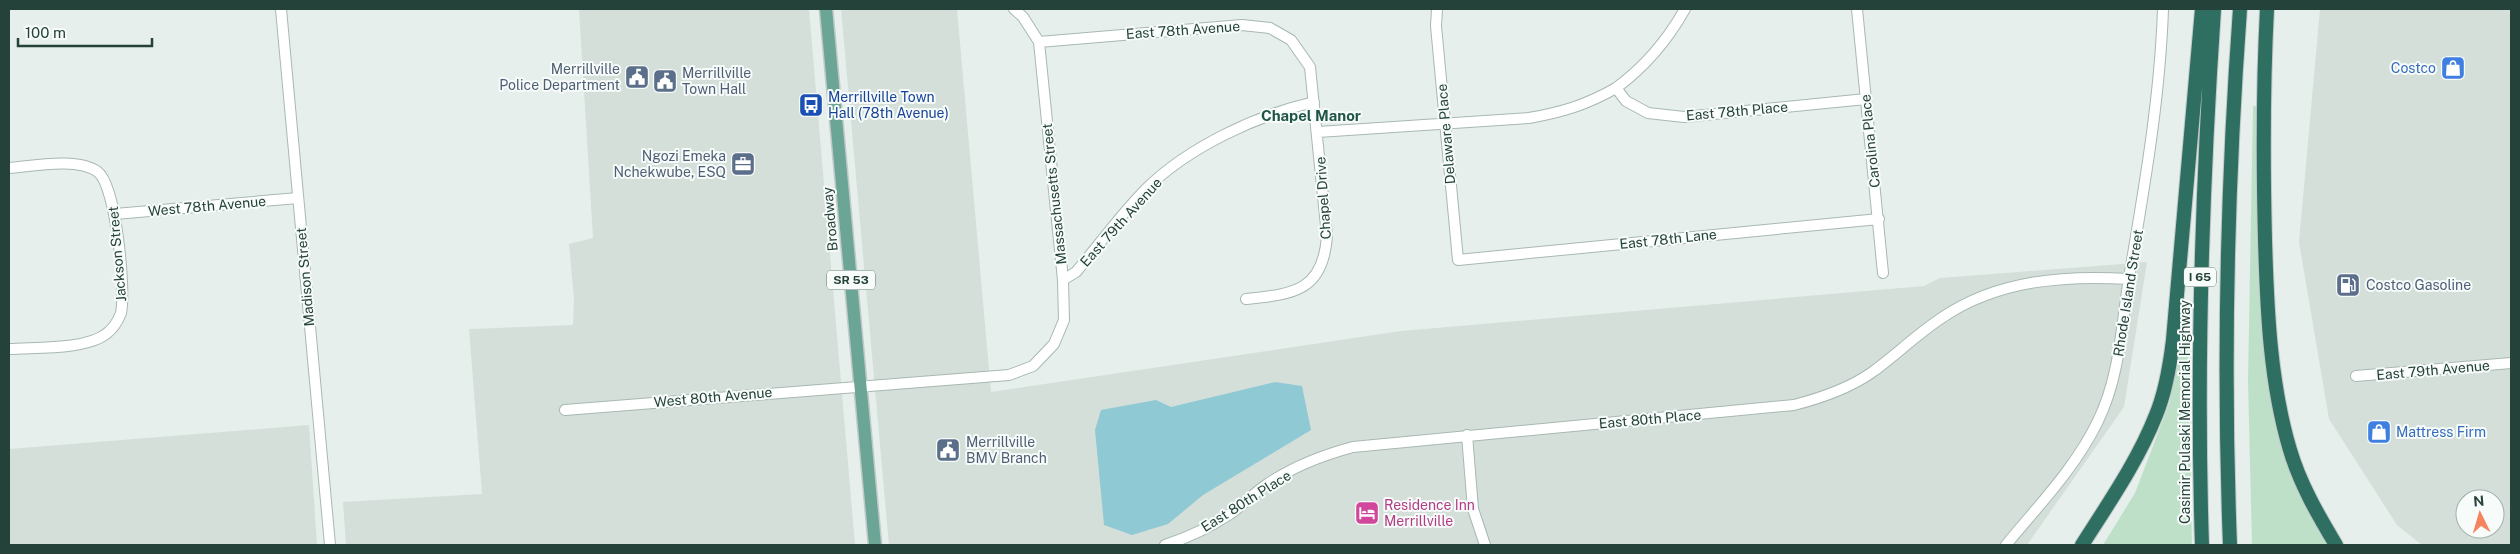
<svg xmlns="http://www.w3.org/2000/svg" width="2520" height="554" viewBox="0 0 2520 554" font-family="'Public Sans',sans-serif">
<rect width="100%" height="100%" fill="#e6efeb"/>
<!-- built -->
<path fill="#d4dfda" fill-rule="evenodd" d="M579 9H809L855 545H346L343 502 482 494 469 329 573 325 574 299 569 244 593 238Z
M841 9H957L991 392 1401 331 1924 286 1940 278 2147 262 2124 407 2027 545H889Z
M2320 9H2511V545H2422L2397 525 2329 419 2299 242ZM2465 499H2495V529H2465Z
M309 425 317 545H9V449Z"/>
<!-- green -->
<path fill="#bfe0c8" d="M2253 106H2259L2261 261 2299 493 2327 545H2252L2248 381Z
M2182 342H2188L2192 545H2103L2135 493 2169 404Z"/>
<!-- water -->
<path fill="#8ec9d4" d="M1275 382 1302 386 1311 430 1203 495 1168 524 1132 535 1104 525 1095 430 1101 410 1156 400 1171 407Z"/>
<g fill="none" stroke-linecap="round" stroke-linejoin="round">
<defs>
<path id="minor" d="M281 9 330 545
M1014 9 1023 17 1039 42 1242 25 1270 28 1291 40 1310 67 1327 236C1323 292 1293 294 1246 299
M1437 9 1436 26 1458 260 1879 219
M1857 9 1883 273
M1616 88C1646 66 1667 41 1685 9
M1318 132 1529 118C1563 112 1586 105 1616 88L1626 101 1648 113 1684 117 1866 99
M9 168C33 166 78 157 98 172 116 186 126 290 121 313 118 321 113 329 106 334 85 350 35 347 9 349
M115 214 298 198
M1063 280 1076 272C1099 245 1121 214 1147 188 1189 147 1257 115 1314 102
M2356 376 2511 363
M565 410 1009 375 1033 366 1054 344 1064 320 1063 280 1039 42
M1467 435 1473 509 1485 545
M1165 545C1187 538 1210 527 1230 514 1243 505 1253 494 1266 485 1292 467 1323 455 1353 447L1794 405C1821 398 1848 389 1871 373 1896 355 1917 334 1943 317 1998 280 2065 275 2129 279
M2006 545C2038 506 2076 467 2098 421 2120 376 2121 327 2129 278 2144 189 2160 99 2163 9"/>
<path id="major" d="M826 9 875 545"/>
<path id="highway" d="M2267 9C2263 86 2263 162 2265 240 2267 310 2270 383 2290 450 2300 484 2318 515 2336 545
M2082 545C2108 504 2138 461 2156 415 2166 391 2170 365 2173 340L2202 9
M2202 545C2196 366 2202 188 2214 9
M2230 545C2223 366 2227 187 2240 9"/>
</defs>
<!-- minor casing -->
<use href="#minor" stroke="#a8b8b2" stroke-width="12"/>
<!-- major casing -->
<use href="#major" stroke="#c2cac8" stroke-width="15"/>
<!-- highway casing -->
<use href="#highway" stroke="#c2cac8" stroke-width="16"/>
<!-- minor -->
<use href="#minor" stroke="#fff" stroke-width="10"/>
<!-- major -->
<use href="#major" stroke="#6aa596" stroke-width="12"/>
<!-- highway -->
<use href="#highway" stroke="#2f6f62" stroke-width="14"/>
</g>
<!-- icons -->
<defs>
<symbol id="shop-square" viewBox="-11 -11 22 22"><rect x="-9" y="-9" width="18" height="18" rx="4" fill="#3f7fe0" stroke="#f7fbf9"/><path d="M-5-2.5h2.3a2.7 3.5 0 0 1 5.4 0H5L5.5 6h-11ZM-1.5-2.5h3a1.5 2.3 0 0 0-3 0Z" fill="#fff"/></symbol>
<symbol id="civic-square" viewBox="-11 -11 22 22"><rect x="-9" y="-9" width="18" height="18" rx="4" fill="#5c6f8a" stroke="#f7fbf9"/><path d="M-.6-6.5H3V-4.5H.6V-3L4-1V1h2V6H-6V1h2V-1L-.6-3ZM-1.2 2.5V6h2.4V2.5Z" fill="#fff"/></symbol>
<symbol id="bus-square" viewBox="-11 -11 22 22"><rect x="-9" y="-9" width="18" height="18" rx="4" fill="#1a4fb4" stroke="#f7fbf9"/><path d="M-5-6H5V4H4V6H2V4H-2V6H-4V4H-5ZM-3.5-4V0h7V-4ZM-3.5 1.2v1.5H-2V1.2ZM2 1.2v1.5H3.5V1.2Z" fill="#fff"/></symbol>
<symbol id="office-square" viewBox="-11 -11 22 22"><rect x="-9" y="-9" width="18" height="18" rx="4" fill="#5c6f8a" stroke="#f7fbf9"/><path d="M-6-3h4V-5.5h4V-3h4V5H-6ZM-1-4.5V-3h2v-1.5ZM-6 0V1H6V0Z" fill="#fff"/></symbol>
<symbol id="fuel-square" viewBox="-11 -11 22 22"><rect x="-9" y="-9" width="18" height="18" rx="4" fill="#5c6f8a" stroke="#f7fbf9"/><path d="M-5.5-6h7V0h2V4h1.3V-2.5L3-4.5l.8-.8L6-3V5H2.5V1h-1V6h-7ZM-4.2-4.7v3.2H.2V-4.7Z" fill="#fff"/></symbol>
<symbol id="hotel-square" viewBox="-11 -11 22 22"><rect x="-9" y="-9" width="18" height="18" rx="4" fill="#d1479c" stroke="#f7fbf9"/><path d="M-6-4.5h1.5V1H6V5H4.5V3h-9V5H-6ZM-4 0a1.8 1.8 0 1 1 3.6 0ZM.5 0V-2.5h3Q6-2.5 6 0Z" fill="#fff"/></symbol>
</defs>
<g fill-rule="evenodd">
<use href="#shop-square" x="2439" y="54" width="28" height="28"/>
<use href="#civic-square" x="623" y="63" width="28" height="28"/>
<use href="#civic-square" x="651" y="67" width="28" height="28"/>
<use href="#bus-square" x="797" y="91" width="28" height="28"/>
<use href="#office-square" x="729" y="150" width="28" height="28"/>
<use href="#fuel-square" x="2334" y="271" width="28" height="28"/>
<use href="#shop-square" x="2365" y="418" width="28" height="28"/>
<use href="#civic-square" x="934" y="436" width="28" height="28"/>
<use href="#hotel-square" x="1353" y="499" width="28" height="28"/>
</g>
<g text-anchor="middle" stroke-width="4" stroke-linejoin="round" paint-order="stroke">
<!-- shield labels -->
<g fill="#f7fbf9" stroke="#637a73" stroke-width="1">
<rect x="2184" y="267.5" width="32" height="19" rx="4"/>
<rect x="827" y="270.5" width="48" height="19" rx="4"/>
</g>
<g font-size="12" font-weight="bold" fill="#24423a">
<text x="2200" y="281">I 65</text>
<text x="851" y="284">SR 53</text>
</g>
<!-- street labels -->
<g font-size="14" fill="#24423a" stroke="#f7fbf9">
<text transform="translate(1183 30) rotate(-4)" y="5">East 78th Avenue</text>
<text transform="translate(1737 111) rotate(-5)" y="5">East 78th Place</text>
<text transform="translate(1446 134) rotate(-95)" y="5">Delaware Place</text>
<text transform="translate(1870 141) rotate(-96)" y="5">Carolina Place</text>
<text transform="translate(1054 194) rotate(-96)" y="5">Massachusetts Street</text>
<text transform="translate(1323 198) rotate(-94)" y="5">Chapel Drive</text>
<text transform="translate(207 206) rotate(-5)" y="5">West 78th Avenue</text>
<text transform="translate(830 219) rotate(-95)" y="5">Broadway</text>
<text transform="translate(1121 222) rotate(-48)" y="5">East 79th Avenue</text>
<text transform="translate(1668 239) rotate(-6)" y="5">East 78th Lane</text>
<text transform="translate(117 254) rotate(-95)" y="5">Jackson Street</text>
<text transform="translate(305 277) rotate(-95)" y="5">Madison Street</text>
<text transform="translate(2128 293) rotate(-81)" y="5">Rhode Island Street</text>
<text transform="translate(2433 370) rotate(-5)" y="5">East 79th Avenue</text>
<text transform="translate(713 397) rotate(-5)" y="5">West 80th Avenue</text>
<text transform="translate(2185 412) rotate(-90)" y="5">Casimir Pulaski Memorial Highway</text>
<text transform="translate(1650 419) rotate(-5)" y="5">East 80th Place</text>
<text transform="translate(1246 501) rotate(-32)" y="5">East 80th Place</text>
</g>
<!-- shop labels -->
<g font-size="14" fill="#366cbe" stroke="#f7fbf9" text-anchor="end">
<text x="2436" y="73">Costco</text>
<text x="2396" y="437" text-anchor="start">Mattress Firm</text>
</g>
<!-- service labels -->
<g font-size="14" fill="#4e5e75" stroke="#f7fbf9" text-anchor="start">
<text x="620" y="74" text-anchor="end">Merrillville<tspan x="620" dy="16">Police Department</tspan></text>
<text x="682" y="78">Merrillville<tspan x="682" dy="16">Town Hall</tspan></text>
<text x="726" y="161" text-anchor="end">Ngozi Emeka<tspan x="726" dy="16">Nchekwube, ESQ</tspan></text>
<text x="2366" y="290">Costco Gasoline</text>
<text x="966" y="447">Merrillville<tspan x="966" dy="16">BMV Branch</tspan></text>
</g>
<!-- transit labels -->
<g font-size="14" fill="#164399" stroke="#f7fbf9" text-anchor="start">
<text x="828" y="102">Merrillville Town<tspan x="828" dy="16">Hall (78th Avenue)</tspan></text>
</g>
<!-- hotel labels -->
<g font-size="14" fill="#b23c85" stroke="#f7fbf9" text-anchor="start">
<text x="1384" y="510">Residence Inn<tspan x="1384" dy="16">Merrillville</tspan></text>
</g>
<!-- neighbourhood labels -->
<g font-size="15" font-weight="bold" fill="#1f5548" stroke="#f7fbf9">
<text x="1311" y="121">Chapel Manor</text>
</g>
</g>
<!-- border -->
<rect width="2520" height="554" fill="none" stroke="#24423a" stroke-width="20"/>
<!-- north arrow -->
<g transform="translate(2480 514) rotate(355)"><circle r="24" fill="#f7fbf9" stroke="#a3b1ad"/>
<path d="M0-4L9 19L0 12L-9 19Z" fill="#f4845f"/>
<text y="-8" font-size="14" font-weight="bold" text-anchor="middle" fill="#24423a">N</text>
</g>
<!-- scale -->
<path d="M18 38v8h134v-8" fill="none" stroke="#24423a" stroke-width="2.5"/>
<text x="25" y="38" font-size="15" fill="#24423a" stroke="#f7fbf9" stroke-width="4" paint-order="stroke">100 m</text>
</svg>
